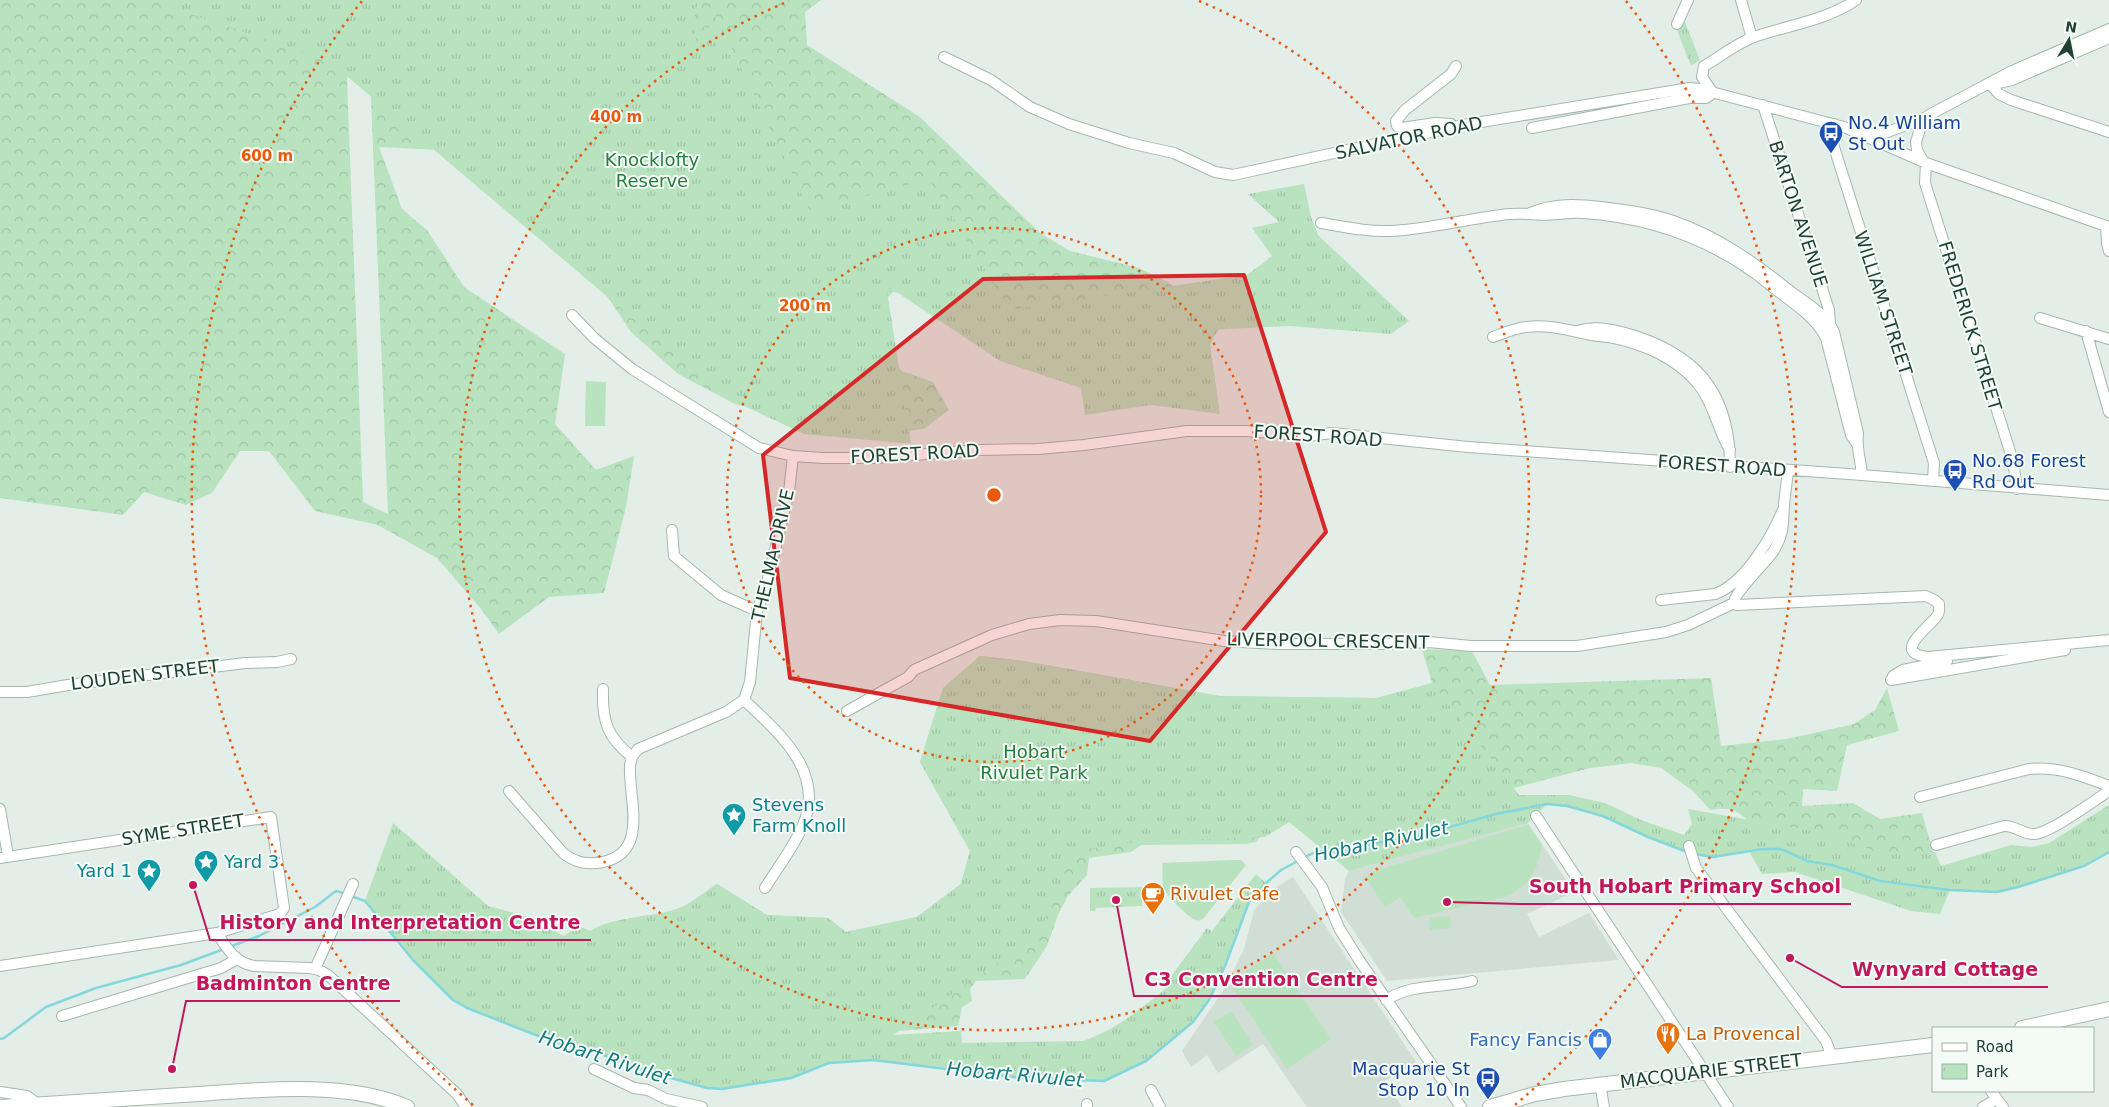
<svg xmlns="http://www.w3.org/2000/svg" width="2109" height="1107" viewBox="0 0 2109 1107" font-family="'DejaVu Sans',sans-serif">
<defs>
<pattern id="forest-crowns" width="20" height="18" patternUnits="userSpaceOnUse" patternTransform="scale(1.25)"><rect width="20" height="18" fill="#b9e2bf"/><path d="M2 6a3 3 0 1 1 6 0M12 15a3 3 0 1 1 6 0" fill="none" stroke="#9fc3a5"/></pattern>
<pattern id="park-tufts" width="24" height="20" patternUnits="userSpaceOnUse" patternTransform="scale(1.25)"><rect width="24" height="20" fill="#b9e2bf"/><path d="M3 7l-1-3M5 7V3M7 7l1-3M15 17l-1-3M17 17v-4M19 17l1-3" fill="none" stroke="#9fc3a5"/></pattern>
</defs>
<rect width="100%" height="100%" fill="#e3eee8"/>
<!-- built -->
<path fill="#d0ded6" d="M1528 823 1574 892 1527 914 1539 937 1589 913 1619 960 1387 981 1341 912 1345 879 1349 871Z
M1293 877 1416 1062 1384 1081 1402 1107H1307L1263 1044 1218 1073 1207 1055 1191 1067 1182 1051 1225 988 1244 949 1254 911 1270 891Z"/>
<!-- grass -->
<path fill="#b9e2bf" d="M586 381 606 382 605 426H585Z
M1528 825 1542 845 1537 865 1529 881 1511 895 1414 918 1400 897 1385 907 1365 877 1380 868 1381 869Z
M1232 860H1241L1246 865 1203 919C1200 920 1199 921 1196 920 1188 918 1165 894 1163 887 1162 879 1163 870 1162 863Z
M1450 916 1451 928 1430 930 1429 918Z
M1273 953 1331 1039 1287 1069 1229 983Z
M1231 1011 1253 1045 1236 1056 1214 1022Z"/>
<!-- forest -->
<path fill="url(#forest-crowns)" d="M0 0H344L363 502 388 514 367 0H821L805 12 807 45 920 117 1040 233 1070 251 1139 268 1168 282 1220 327 1189 381 926 297 893 292 871 316 881 347 902 371 933 382 949 410 924 429 892 433 828 425 735 404 678 374 631 332 557 221 486 152 379 147 402 209 427 230 464 287 565 354 555 424 596 470 634 456 626 507 604 593 549 597 499 634 482 610 437 558 378 525 315 511 269 451H240L212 493 186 505 144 492 123 515 0 498Z
M1422 649 1472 651 1490 685 1711 678 1721 746 1787 739 1854 724 1875 710 1887 688 1899 731 1847 745 1837 791 1803 789 1802 806 1853 803 1880 819 1922 813 1937 866 1755 827C1739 812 1733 806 1710 810L1693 791 1661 768 1631 763 1590 768 1491 794 1289 799 1256 842 1246 844 1141 845 1131 852 1089 858 1087 875 1068 896 1058 915 1047 946 1025 979 976 981 970 989 972 1001 962 1007 958 1026 827 1037 627 1038 393 823 488 906 532 918 563 936 579 927 591 931C608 918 652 917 674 910 689 906 704 892 717 884L767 915 828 918 846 932 917 917 961 884 970 851 920 762 943 688 980 656 1024 661 1220 696 1377 698 1432 683Z"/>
<!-- park -->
<path fill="url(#park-tufts)" d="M150 0H698L694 18 697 53 715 14 810 211 929 179 1010 310 1247 275 1272 256 1252 228 1279 222 1248 194 1304 184 1311 217 1318 235 1409 321 1391 334 1289 326 1208 330 1220 414 1151 405 1085 415 1081 388 1000 361 886 285 911 443H901L804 434 727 398 329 61Z
M1684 20 1700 60 1691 66 1677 30Z
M980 656 1024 661 1220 696 1377 698 1432 683 1519 795H1569L1605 803 1641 820 1684 835 1692 824 1688 809 1829 834 1879 853 1935 852 1941 866 2011 845 2032 847 2049 843 2109 805V852C2090 866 2021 890 1997 892 1982 893 1965 891 1950 890L1940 914 1911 911 1795 872 1762 874 1749 851C1735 853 1720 859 1707 857 1694 855 1682 850 1670 845 1629 830 1592 808 1547 804L1528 823 1349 871 1289 822 1265 837 1143 841 1074 851 1038 935 893 1035 961 1031 962 1043 1083 1041C1116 1030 1143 1007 1169 986L1166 983 1207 928 1212 931 1256 874 1266 883 1249 902 1225 966 1209 1000 1193 1022 1146 1061 1104 1081 1021 1078 941 1067 873 1060 829 1063 791 1078 722 1089 707 1088 635 1068 589 1049 556 1043 467 1008C427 984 393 937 365 901L393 823 488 906 532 918 563 936 579 927 591 931C608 918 652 917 674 910 689 906 704 892 717 884L767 915 828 918 846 932 917 917 961 884 970 851 920 762 943 688Z
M1144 887 1142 906 1096 908 1095 911H1090V888Z"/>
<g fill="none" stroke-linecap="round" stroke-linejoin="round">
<!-- stream -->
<path stroke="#84d7da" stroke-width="2.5" d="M1695 854 1713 857 1762 849H1779L1786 851 1807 861 1832 865 1880 881 1950 890 1997 892 2018 887 2084 866 2109 852
M1303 858 1313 853 1414 837 1496 814 1547 804 1567 806 1603 816 1648 837 1687 852
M351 896 365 901 413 960 453 1000 467 1008 556 1043 589 1049 635 1068 707 1088 722 1089 791 1078 829 1063 873 1060 1021 1078 1104 1081 1146 1061 1193 1022 1209 1000 1225 966 1249 902 1266 883 1281 870 1298 861
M229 947 259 936 315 907 336 891 346 894
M0 1039 4 1038 46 1007 96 988 181 965 224 949"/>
<defs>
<path id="minor" d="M1741 0 1752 38
M1677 24 1688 0
M944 57 991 80 1030 107 1069 124 1129 143 1174 153 1215 172 1233 175 1463 125 1690 88 1700 89 1844 127 1926 163 2109 227
M1998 83 2012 80 2109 38
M1990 84 1999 94 2011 100 2109 132
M1713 93 1702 77 1704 66C1720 57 1737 43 1754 37 1788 25 1825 21 1856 0
M1763 105 1829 310 1830 324
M1451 124 1435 123 1402 128 1397 126 1396 121 1405 110 1451 74 1456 66
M1834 124 1833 144 1934 463 1933 481
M1532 128 1689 98H1706L1713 93
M1864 134 1885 133 1929 116
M1923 161 1917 150 1916 142 1920 129 1929 115 2012 71 2109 29
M1926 163 1925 183 2013 461 2017 489
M1530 213C1553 203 1577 204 1601 207 1625 210 1650 213 1673 221 1717 236 1754 262 1790 291 1806 303 1826 314 1834 332L1858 433C1856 448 1861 461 1862 475
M1321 223C1345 227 1368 232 1392 231 1431 229 1470 218 1509 214 1520 213 1531 214 1543 215 1557 215 1570 212 1584 213 1652 218 1716 241 1769 284 1788 300 1815 315 1826 338L1851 435 1857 444
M2106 226 2107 243 2109 251
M572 315 594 338 632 369 759 448 793 456 823 458H876L978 450 1038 449 1084 445 1187 431H1246L1308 436 1332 433 1468 447 1862 475 2109 495
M2040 318 2109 339
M1577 331C1597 325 1618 330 1638 337 1703 359 1730 399 1730 467
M2086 331 2109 412
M1493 337C1504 333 1515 328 1526 327 1546 324 1568 330 1587 334 1594 336 1602 336 1609 337 1642 343 1677 358 1699 385 1714 404 1717 429 1730 450
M1788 470C1787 482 1785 493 1784 505 1783 524 1784 534 1773 552 1765 563 1733 594 1734 603L1737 605 1926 596 1934 600 1939 604C1939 609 1940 613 1937 616 1930 627 1890 653 1928 657L2109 640
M672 530 674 556 721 595 757 611
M1661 600 1715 594C1745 583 1771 538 1783 510
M1892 679 1893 676 1903 670 1947 661
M1891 680 2065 650
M603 689C602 721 607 737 632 757
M0 692H27L68 685 245 663 277 662 291 659
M847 711 908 677 914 670 992 635 1029 624 1060 620 1096 621 1224 641 1279 644H1390L1429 642 1471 646H1577L1666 632 1688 625 1734 603
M509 791 563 853C576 863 587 865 603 862 650 852 628 798 630 765L632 757 638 749 726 712 744 700
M1920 797 2029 769C2058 766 2082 776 2109 786
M0 809 8 856
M1536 816 1728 1107
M1936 845 2004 826C2015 825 2024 835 2034 834 2051 833 2093 801 2109 791
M1689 846 1696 868 1826 1041 1832 1057
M1296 852 1322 887 1339 928 1359 960 1461 1107
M0 858 271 817 284 908 280 914 217 933 0 966
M765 888C778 867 794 847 803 825 826 772 778 732 744 700L750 682 757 611 766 587 789 492 793 456
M217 933C226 947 235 963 254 966L310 968 319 970 328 975 457 1094 466 1107
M315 969 353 884
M1386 1000C1412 983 1443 988 1472 981
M62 1016 221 968 237 959
M594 1069 634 1088 648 1090 666 1099 702 1107
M1600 1084 1604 1107
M1151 1090 1160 1107
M1991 1091 2003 1107
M0 1092 27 1096 38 1104
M1087 1104V1107
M1983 1107 1997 1099"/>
<path id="tertiary" d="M2022 1028 2109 1009
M0 1107C61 1103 121 1099 182 1095 250 1091 343 1079 407 1107
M1490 1107 1535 1094 1564 1089 1933 1045"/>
</defs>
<!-- minor casing -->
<use href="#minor" stroke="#a5b7af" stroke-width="12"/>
<!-- tertiary casing -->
<use href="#tertiary" stroke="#a5b7af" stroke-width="16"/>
<!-- minor -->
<use href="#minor" stroke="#fff" stroke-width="10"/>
<!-- tertiary -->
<use href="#tertiary" stroke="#fff" stroke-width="14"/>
</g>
<!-- marked area -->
<path fill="#d62828" fill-opacity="0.2" stroke="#d62828" stroke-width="4" stroke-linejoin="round" d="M1244 275 1326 532 1150 741 790 678 763 455 983 279Z"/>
<!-- distance rings -->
<g fill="none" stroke="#e8590c" stroke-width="2.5" stroke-dasharray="2.5 5">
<circle cx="994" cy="495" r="267"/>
<path d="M1199 1A535 535 0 1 1 789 1"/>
<path d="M473 1105A802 802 0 0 1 362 1M1626 1A802 802 0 0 1 1515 1105"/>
</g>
<!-- icons -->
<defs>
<symbol id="bus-pin" viewBox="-11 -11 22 30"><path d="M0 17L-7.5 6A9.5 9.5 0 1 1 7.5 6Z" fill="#1a4fb4" stroke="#f4faf6"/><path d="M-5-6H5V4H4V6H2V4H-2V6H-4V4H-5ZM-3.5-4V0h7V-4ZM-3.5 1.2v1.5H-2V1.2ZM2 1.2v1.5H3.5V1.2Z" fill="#fff"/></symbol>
<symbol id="sight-pin" viewBox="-11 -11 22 30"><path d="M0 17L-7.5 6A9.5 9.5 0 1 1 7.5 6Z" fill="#0f9aa8" stroke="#f4faf6"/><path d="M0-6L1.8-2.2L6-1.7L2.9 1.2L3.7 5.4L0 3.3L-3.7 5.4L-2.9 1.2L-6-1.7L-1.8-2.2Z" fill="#fff"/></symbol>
<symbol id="cafe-pin" viewBox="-11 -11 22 30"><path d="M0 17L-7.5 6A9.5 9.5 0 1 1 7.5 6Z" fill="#e8710a" stroke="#f4faf6"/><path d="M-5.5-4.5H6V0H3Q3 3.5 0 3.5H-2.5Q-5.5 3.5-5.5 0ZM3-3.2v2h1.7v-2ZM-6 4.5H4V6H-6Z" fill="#fff"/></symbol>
<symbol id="restaurant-pin" viewBox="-11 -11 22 30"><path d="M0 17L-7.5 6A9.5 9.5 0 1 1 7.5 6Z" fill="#e8710a" stroke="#f4faf6"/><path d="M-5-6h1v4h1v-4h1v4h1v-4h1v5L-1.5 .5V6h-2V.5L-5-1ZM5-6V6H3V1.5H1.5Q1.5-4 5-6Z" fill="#fff"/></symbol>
<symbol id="shop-pin" viewBox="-11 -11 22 30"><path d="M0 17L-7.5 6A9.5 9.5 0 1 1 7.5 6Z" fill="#3f7fe0" stroke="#f4faf6"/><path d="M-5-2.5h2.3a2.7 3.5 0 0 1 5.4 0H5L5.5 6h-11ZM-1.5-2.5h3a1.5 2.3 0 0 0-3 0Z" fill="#fff"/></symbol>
</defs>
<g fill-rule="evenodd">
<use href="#bus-pin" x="1817" y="119" width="28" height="38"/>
<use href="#bus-pin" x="1941" y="457" width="28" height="38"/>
<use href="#sight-pin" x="720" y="801" width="28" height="38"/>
<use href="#sight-pin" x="192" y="848" width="28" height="38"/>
<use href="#sight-pin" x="135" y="857" width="28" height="38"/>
<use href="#cafe-pin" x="1139" y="880" width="28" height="38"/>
<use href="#restaurant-pin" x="1654" y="1020" width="28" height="38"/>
<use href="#shop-pin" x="1586" y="1026" width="28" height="38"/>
<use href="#bus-pin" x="1474" y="1065" width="28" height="38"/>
</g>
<g text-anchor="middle" stroke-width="4" stroke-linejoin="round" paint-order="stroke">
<!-- transit labels -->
<g font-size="18" fill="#164399" stroke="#f4faf6" text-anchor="start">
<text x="1848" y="129">No.4 William<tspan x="1848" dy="21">St Out</tspan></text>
<text x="1972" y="467">No.68 Forest<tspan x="1972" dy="21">Rd Out</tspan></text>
<text x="1470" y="1075" text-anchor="end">Macquarie St<tspan x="1470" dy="21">Stop 10 In</tspan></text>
</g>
<!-- street labels -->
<g font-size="18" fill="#204235" stroke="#f4faf6">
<text transform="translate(1409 138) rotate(-12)" y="6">SALVATOR ROAD</text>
<text transform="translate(1798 214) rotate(72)" y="6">BARTON AVENUE</text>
<text transform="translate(1883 303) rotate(72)" y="6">WILLIAM STREET</text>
<text transform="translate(1970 326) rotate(73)" y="6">FREDERICK STREET</text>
<text transform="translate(1318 436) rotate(4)" y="6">FOREST ROAD</text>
<text transform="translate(915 454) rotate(-3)" y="6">FOREST ROAD</text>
<text transform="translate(1722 466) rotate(4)" y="6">FOREST ROAD</text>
<text transform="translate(773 555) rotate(-77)" y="6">THELMA DRIVE</text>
<text transform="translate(1328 641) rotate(1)" y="6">LIVERPOOL CRESCENT</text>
<text transform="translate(145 675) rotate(-7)" y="6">LOUDEN STREET</text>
<text transform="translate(183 830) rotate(-9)" y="6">SYME STREET</text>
<text transform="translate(1711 1071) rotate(-7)" y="6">MACQUARIE STREET</text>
</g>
<!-- park labels -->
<g font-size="18" fill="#257e3d" stroke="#f4faf6">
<text x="652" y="166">Knocklofty<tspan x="652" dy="21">Reserve</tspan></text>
<text x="1034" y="758">Hobart<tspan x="1034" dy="21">Rivulet Park</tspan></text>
</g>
<!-- culture labels -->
<g font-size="18" fill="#0d838f" stroke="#f4faf6" text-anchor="start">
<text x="752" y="811">Stevens<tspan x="752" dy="21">Farm Knoll</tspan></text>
<text x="224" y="868">Yard 3</text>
<text x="132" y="877" text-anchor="end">Yard 1</text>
</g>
<!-- food labels -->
<g font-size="18" fill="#c56008" stroke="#f4faf6" text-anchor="start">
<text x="1170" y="900">Rivulet Cafe</text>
<text x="1686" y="1040">La Provencal</text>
</g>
<!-- shop labels -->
<g font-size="18" fill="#366cbe" stroke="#f4faf6" text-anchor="end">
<text x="1582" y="1046">Fancy Fancis</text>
</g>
<!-- water labels -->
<g font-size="19" font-style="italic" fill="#127b80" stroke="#f4faf6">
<text transform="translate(1381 841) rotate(-12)" y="7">Hobart Rivulet</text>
<text transform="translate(605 1057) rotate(18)" y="7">Hobart Rivulet</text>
<text transform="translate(1015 1074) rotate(5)" y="7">Hobart Rivulet</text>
</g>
</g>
<circle cx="994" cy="495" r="8" fill="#e8590c" stroke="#f4faf6" stroke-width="2.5"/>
<g font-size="15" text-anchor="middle" font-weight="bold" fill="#e8590c" stroke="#f4faf6" stroke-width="4" stroke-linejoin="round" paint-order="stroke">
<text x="616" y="122">400 m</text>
<text x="267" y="161">600 m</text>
<text x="805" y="311">200 m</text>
</g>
<!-- callouts -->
<path fill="none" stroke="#c2185b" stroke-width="2" d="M1447 902L1519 904H1851M193 885L210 940H591M1790 958L1842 987H2048M1116 900L1134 996H1388M172 1069L186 1001H400"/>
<g fill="#c2185b" stroke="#f4faf6" stroke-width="2">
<circle cx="1447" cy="902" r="5"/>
<circle cx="193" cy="885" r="5"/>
<circle cx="1790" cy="958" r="5"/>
<circle cx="1116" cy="900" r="5"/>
<circle cx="172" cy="1069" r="5"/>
</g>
<g font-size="19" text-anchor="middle" font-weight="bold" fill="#c2185b" stroke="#f4faf6" stroke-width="4" stroke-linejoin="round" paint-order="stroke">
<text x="1685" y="893">South Hobart Primary School</text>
<text x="400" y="929">History and Interpretation Centre</text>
<text x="1945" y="976">Wynyard Cottage</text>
<text x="1261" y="986">C3 Convention Centre</text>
<text x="293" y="990">Badminton Centre</text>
</g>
<!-- legend -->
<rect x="1932" y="1027" width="162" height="65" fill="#f4faf6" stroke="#9fb0a9"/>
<rect x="1942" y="1043" width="25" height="8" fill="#ffffff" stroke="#9fb0a9"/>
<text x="1976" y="1052" font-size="15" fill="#204235">Road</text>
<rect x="1942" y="1064" width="25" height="15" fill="url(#park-tufts)" stroke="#9fb0a9"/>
<text x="1976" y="1077" font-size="15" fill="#204235">Park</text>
<!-- north arrow -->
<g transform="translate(2069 40) rotate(10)" stroke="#f4faf6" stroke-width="4" paint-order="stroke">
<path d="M0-4L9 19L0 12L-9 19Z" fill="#204235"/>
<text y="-8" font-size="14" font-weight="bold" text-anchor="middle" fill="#204235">N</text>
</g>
</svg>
